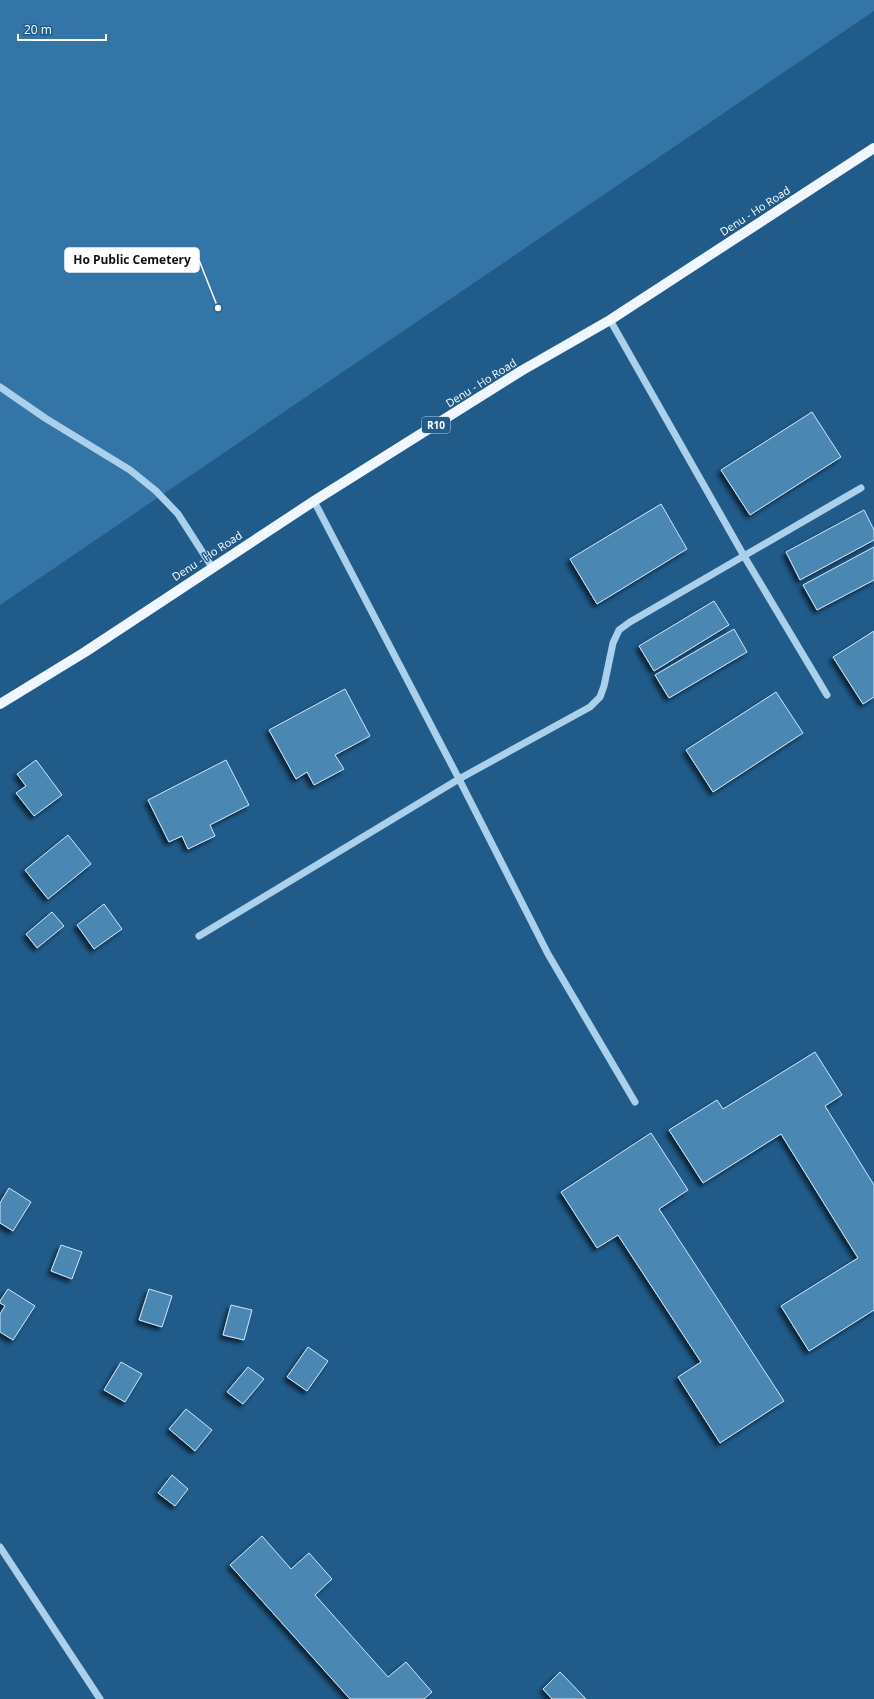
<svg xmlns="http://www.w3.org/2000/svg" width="874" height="1699" viewBox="0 0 874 1699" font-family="'Open Sans',sans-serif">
<defs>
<filter id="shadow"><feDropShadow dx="-3.5" dy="3.5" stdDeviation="2" flood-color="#0009"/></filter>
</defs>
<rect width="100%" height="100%" fill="#205b8a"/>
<!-- green -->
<path fill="#3375a7" d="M0 0H874V11L0 605Z"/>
<!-- building -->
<path fill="#4c87b3" stroke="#d0e7f8" filter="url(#shadow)" d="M812 412 841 457 750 515 721 470Z
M661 504 687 549 597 604 570 559Z
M864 510 874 530V540L800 580 786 552Z
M874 547V580L817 610 803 585Z
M714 601 729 625 654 671 639 646Z
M734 629 747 652 669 698 655 675Z
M874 631V697L863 704 833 657Z
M345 689 370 736 335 755 344 769 314 785 307 772 296 779 269 730Z
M776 692 803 733 713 792 686 750Z
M36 760 62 795 34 816 16 793 26 786 17 774Z
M226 760 249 805 210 825 215 836 188 849 182 836 169 842 148 800Z
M68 835 91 864 48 899 25 870Z
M104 904 122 929 94 949 77 925Z
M52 912 64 926 37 948 26 934Z
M815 1052 842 1095 825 1106 874 1185V1310L809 1351 781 1306 858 1258 781 1134 703 1183 669 1130 717 1100 723 1109Z
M651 1133 688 1190 659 1209 784 1401 720 1443 678 1377 701 1362 618 1235 597 1248 561 1192Z
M9 1188 31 1202 13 1231 0 1223V1203Z
M61 1245 82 1252 72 1279 51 1271Z
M8 1289 35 1306 13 1340 0 1332V1314L5 1306 0 1303V1301Z
M149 1289 172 1296 162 1327 139 1320Z
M231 1305 252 1310 244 1340 223 1335Z
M308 1347 328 1361 307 1391 287 1377Z
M121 1362 142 1374 125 1402 104 1390Z
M248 1367 264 1379 243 1404 227 1392Z
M186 1409 212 1430 195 1451 169 1429Z
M172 1475 188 1489 175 1506 158 1493Z
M262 1536 291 1569 309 1553 332 1579 315 1595 388 1677 406 1662 432 1692 424 1699H350L230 1565Z
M560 1672 586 1699H552L543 1689Z"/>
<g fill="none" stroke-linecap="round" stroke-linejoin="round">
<!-- minor -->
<path stroke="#abd0eb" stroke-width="7" d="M610 320 744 556 827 695
M0 387 45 418 130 470 156 491 178 514 212 567
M314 501 459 779 548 954 635 1102
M199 936 459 779 590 707 600 697 604 686 613 643 619 630 630 622 861 488
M0 1547 100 1699"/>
<!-- major -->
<path stroke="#f0f7fe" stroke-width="10" d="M0 704 85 652 314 501 521 371 610 320 874 148"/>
</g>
<g text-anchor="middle" stroke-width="3" stroke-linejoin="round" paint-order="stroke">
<!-- shield labels -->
<rect fill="#205b8a" stroke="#bccedc" stroke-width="1" x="422" y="417" width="28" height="16" rx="3"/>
<g font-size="10" font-weight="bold" fill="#fff">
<text x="436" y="429">R10</text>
</g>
<!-- street labels -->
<g font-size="11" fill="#fff" stroke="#205b8a">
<text transform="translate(755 211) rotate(-33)" y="4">Denu - Ho Road</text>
<text transform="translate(481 383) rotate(-32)" y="4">Denu - Ho Road</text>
<text transform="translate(207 556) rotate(-33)" y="4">Denu - Ho Road</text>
</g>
</g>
<!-- callouts -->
<path fill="none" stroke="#fff" stroke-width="1.5" d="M218 308L199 260"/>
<circle fill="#fff" stroke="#205b8a" stroke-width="1.5" cx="218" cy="308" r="4"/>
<rect fill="#fff" stroke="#fff" stroke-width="1.5" x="65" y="248" width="134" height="24" rx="4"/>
<g font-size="12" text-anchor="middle" font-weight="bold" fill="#111">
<text x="132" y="264">Ho Public Cemetery</text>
</g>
<!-- scale -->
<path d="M18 34v6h88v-6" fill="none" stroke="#ffffff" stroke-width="2"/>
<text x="24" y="34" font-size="12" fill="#ffffff" stroke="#205b8a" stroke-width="3" paint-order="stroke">20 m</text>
</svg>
